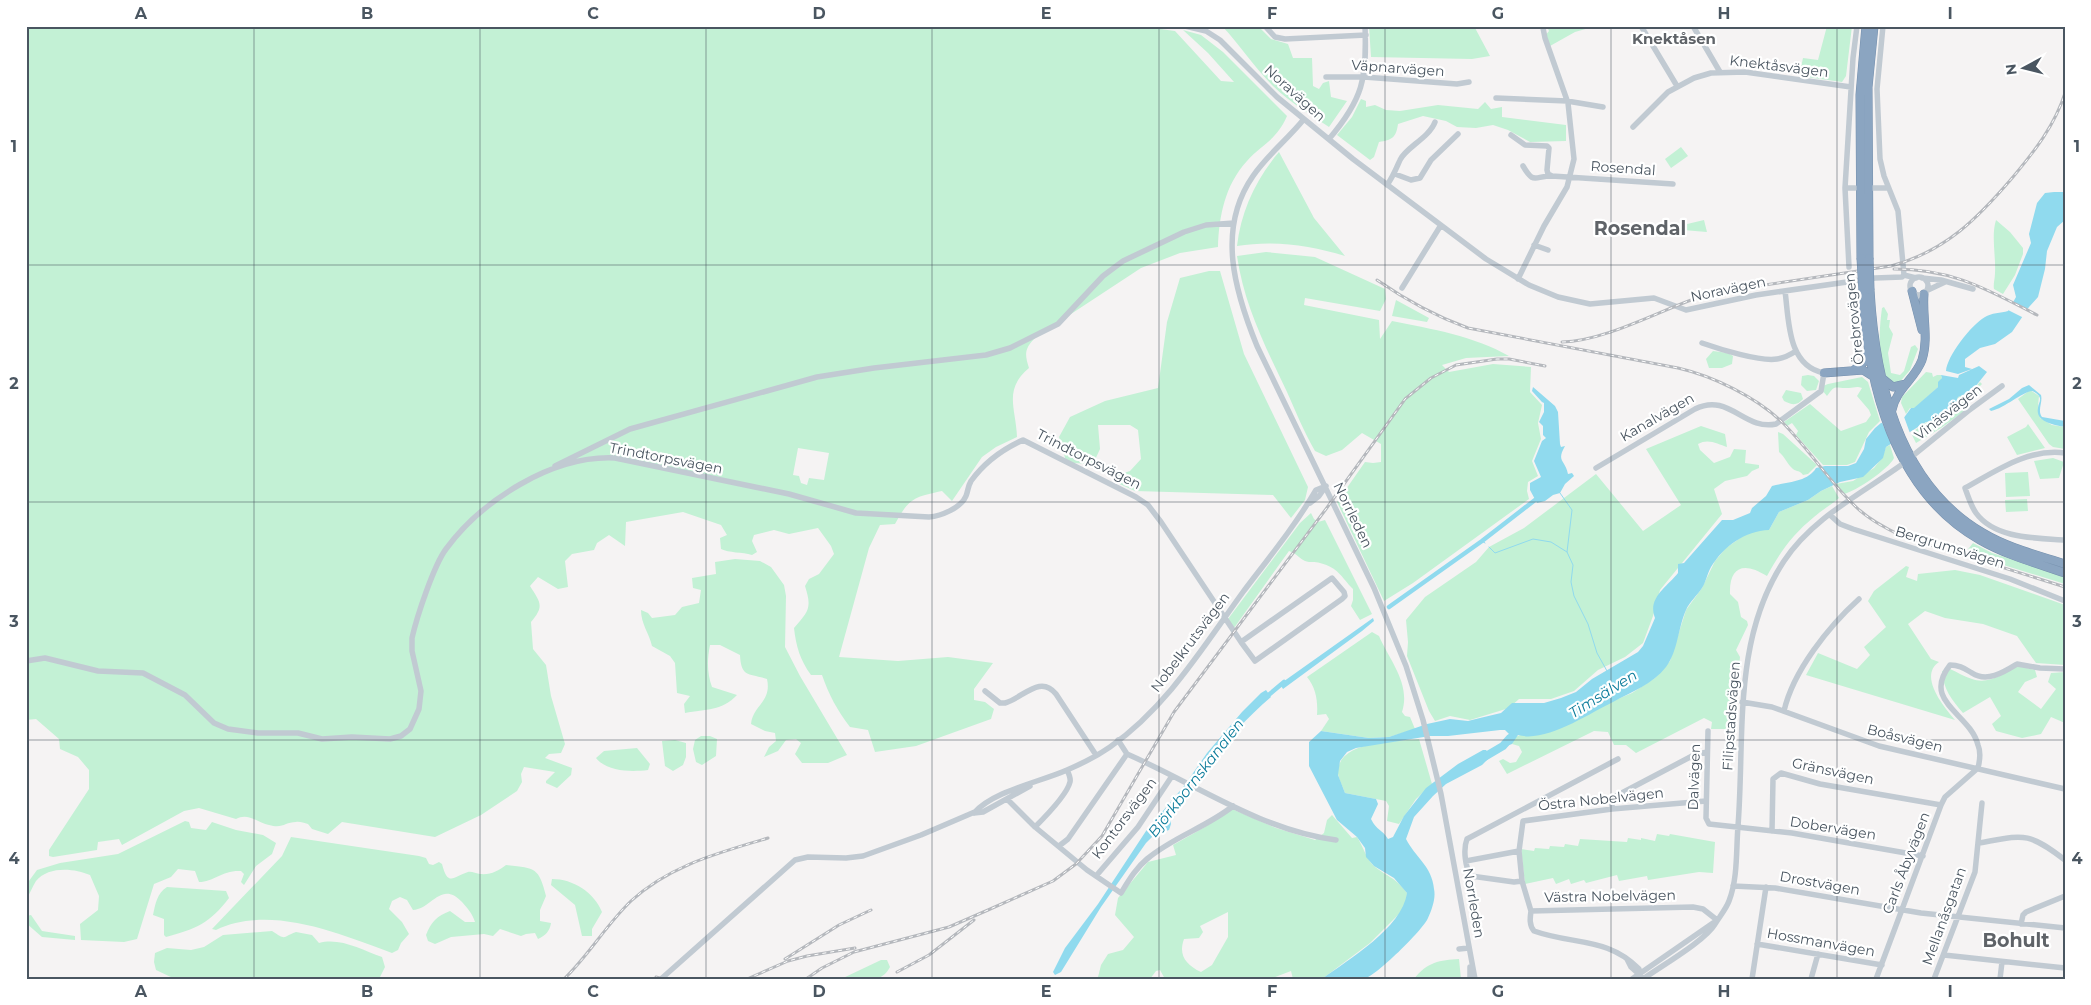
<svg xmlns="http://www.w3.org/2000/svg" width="2091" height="1005" viewBox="0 0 2091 1005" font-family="Montserrat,sans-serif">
<rect width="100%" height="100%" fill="#f5f3f3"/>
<!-- green -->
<path fill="#c3f1d5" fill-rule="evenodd" d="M26 26H1138L1175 31 1221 81 1234 82 1208 53 1183 30 1201 35 1223 52 1287 116C1276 141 1263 143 1247 161 1225 185 1219 216 1218 247L1180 253 1141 268 1036 337C1025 348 1024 353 1029 368 1003 390 1016 408 1017 437L996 447 982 457 952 501 942 491C914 497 909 498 895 524L880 525 869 548 839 657 898 661 948 657 993 663 974 689V700L985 702 994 709 991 719 916 746 875 752 868 730 850 727C837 710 829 695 822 675H811C800 660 796 646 794 628 809 611 812 608 805 586L809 579 819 574 834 554 831 546 818 528 789 534 774 530 754 535 752 541 757 552 752 555C742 552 729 553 721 549L720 538 727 535 721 525 683 512 626 522 625 546 609 535 597 543 594 550 572 554 565 561 568 587 558 589 538 577 530 586C540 602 545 606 531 622L533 649 546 665 551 696 565 744 561 753 549 754 545 758 572 768 571 775 557 788 546 783V781L555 772 524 767 521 774 522 782 517 791 481 815 435 837 342 822 328 834 312 829 308 824C304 823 299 821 296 822 285 822 283 829 269 825 258 823 248 812 236 819L199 808 184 811 122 845 119 839 98 842 97 850 53 857 49 856V850L89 789V770L78 757 60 749 59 739 36 719 26 720ZM798 448 829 453 824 480 809 478 807 485 801 483 799 476 793 475Z
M1222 26H1258L1271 39 1288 44 1293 58H1312L1313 86 1319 89 1323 83 1329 81 1331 97 1347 101 1329 127C1310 114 1289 102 1273 86 1254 67 1240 45 1222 26Z
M1369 26H1474L1490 56 1472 59 1371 57Z
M1547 26H1596L1575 32 1550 46 1545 36 1549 31Z
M1827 26H1852L1846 76 1842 82 1799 76 1803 58 1818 60Z
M1361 99 1366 101V107L1375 105 1386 110 1400 111 1438 105 1478 109 1485 102 1491 109 1502 107V117L1566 125V141L1530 142 1508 130 1493 125 1476 128 1457 127 1446 121 1423 116 1398 124C1396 138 1392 140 1379 142L1374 157 1370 160 1337 135 1352 117Z
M1681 147 1688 156 1671 168 1665 159Z
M1279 152 1314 218 1345 256C1310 245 1273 240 1237 246 1241 211 1256 179 1279 152Z
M1704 220 1707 232 1683 230V225Z
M1996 220 2010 232 2023 248V254L2015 275 2003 294 1994 289C1993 284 1995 279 1995 273 1996 256 1991 236 1996 220Z
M1266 252 1315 257 1385 289 1386 299 1380 311 1305 298 1304 305 1379 320 1380 339 1392 321C1432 329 1474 336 1509 356L1466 358 1442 365 1449 372 1493 364 1531 367 1530 392 1542 405 1538 423 1541 439 1532 461 1538 476 1528 482 1527 491 1529 499 1413 583 1384 601 1337 502 1365 462 1373 463 1381 462V444L1362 433 1342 450 1326 456 1315 451C1304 432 1296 412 1287 392 1266 348 1244 305 1237 256Z
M1209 271H1220L1244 354 1308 487 1305 500 1291 518 1273 495 1135 491 1113 481 1112 477 1130 471 1141 459 1138 430 1130 425H1098L1100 449 1093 464 1073 463 1066 461 1059 437 1070 417 1105 401 1158 388 1167 322 1180 278Z
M1396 300 1429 318 1427 322 1392 316Z
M1884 307 1888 314 1887 320H1890L1889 327 1893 334 1888 353 1891 373 1900 375 1904 371 1911 347 1915 345 1918 349 1910 370 1898 384 1892 385C1876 368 1879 330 1882 308Z
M1713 351 1728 353 1733 356 1732 364 1722 368H1709L1706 359Z
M1926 372 1932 373 1933 377 1937 375H1941L1942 378 1938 387 1914 409 1910 408 1906 414 1901 403 1902 397Z
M1808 375 1814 376 1819 381 1816 390 1807 391 1801 385 1802 376Z
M1862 377 1868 382 1880 421 1869 432 1855 462 1847 465H1823L1796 435 1798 431 1792 423 1787 426 1784 422 1810 404 1841 431 1866 422 1871 415 1869 410 1857 396 1862 388C1856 386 1854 388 1849 388 1835 389 1836 383 1827 396L1822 390 1823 386 1828 384Z
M1980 382 1982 384 1978 388 1981 393 1964 406 1966 410 1941 428 1916 443 1911 433 1927 422 1937 421 1954 409 1958 397 1971 392Z
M1786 390 1801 393 1803 399C1797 406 1792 405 1784 401L1782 397Z
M2030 390 2039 396 2038 406 2040 418 2052 425 2065 427V449L2053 447 2049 444 2018 399Z
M2028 424 2045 448 2017 455 2007 437 2026 427Z
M1701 426 1725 434 1727 447C1718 444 1708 438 1698 444L1700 450 1714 463 1730 457 1734 449 1746 450 1745 463 1759 465V468L1752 471 1747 476 1725 481 1714 489 1722 514 1660 590 1653 616 1643 643 1625 657 1598 670 1574 691 1551 699H1519L1509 708 1470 720 1450 716 1435 721 1429 711 1407 656 1408 642 1406 620 1425 597 1476 562 1489 547 1524 528 1596 474 1643 531 1681 505 1646 449Z
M1778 432 1783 434 1817 465 1808 474 1803 475C1800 470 1797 472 1793 469 1787 464 1785 457 1779 452Z
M1890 445 1894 458C1889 469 1856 491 1844 494L1836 484 1853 481 1874 468 1882 458 1886 447Z
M2053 458 2064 462 2059 478 2040 479 2034 461Z
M2028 472 2030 496 2006 497 2005 473Z
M1832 486 1839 498C1831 505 1822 510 1814 517 1793 534 1780 552 1767 576 1745 562 1729 565 1730 594L1738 602 1741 617 1747 621 1748 625 1736 650 1740 657 1735 705V729H1711L1712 722 1704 718 1636 753 1626 745H1614L1608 732 1594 731 1507 774 1499 761 1503 759 1510 763 1516 762 1522 752 1519 746 1512 744 1515 737 1613 701 1632 693 1655 678 1670 661 1686 610 1702 588 1715 561 1726 548 1743 536 1756 530H1769L1779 512 1808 500 1821 491Z
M2027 499 2028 511 2006 512 2005 500Z
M1311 513 1314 519 1318 522 1325 520 1372 614 1360 620 1351 606 1353 600V589C1341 577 1339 568 1320 563 1315 561 1310 563 1305 561 1298 558 1298 554 1289 551L1234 628 1228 619 1300 523Z
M1973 543 1992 553 2065 576V584L1965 553Z
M735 559 760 561 771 567 784 585 786 596 785 647 800 676 847 755 828 763H802L795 754 801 743 796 739 786 740 778 751 764 757 769 747 776 741 775 733 765 731 751 724C753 705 772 702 767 679 749 673 741 678 740 655L720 645H710C707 660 707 673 712 687L737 695C722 711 706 709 685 713L684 704 690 696 677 693 675 663 670 656 652 646C649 633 641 624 641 610L648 613 652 618 675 615 682 607 699 603 701 590 693 588 692 578 716 574 715 562Z
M1906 566 1909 567 1906 577 1917 581 1918 574 1955 570 1980 575 2065 605V665L2036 663 2017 636 1983 624 1945 618 1925 611 1908 624 1931 659 1939 662C1918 676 1944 707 1955 720L1806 675 1818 653 1857 669 1870 655 1864 647 1886 627 1868 601 1874 591Z
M1372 632 1379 636C1390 661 1411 684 1402 712L1405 716 1410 717 1415 729 1389 737 1369 738 1321 731 1329 719 1326 714 1317 715C1318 701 1316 688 1307 677Z
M2018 666 2035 670 2037 677 2025 682 2018 692 2041 709 2056 689 2048 682 2051 673 2065 672V723L2051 717 2041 734 2022 738 1996 731 1992 724 2001 716 1990 697 1963 713C1952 700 1943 689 1942 671L1950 669C1957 672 1965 677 1972 679 1988 685 2005 673 2018 666Z
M701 736H710L717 739 716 756 702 765 696 762 693 749 695 740Z
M1419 739 1432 784 1416 799 1399 824 1387 821 1389 806 1386 801 1345 793C1343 787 1339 780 1338 774 1336 740 1395 742 1419 739Z
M675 740 686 743V757L683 765 673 771 665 766 662 741Z
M637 748 650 764 648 770C632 772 607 772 596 758L604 751Z
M1232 809 1276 828 1315 840 1324 833 1327 820 1332 815 1352 838 1357 837C1363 846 1366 858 1373 865 1385 876 1396 877 1407 893L1406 903 1401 912 1370 943 1322 979H1293L1291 971 1270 979H1165L1160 970 1156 971 1150 979H1099L1098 977 1101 965 1108 954 1123 950 1134 937 1115 915 1118 898 1148 862 1176 855 1173 845 1205 827ZM1228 912V937L1212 965 1201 972C1186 965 1178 955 1184 939L1199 938 1203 932 1200 926Z
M185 821 189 822 191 828 206 830 212 822 236 830 263 835 276 843 272 854 256 866 244 885 241 882 244 874 241 871C222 870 214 882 199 882L195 871 178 869 171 877 154 884 137 939 124 942 81 940 80 924 98 910 99 896 90 875C74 868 48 866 36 881 32 887 30 894 26 899V885L37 870 60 863 118 854Z
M1657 834 1669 836 1670 834 1715 842 1713 873 1699 872 1648 880 1647 876 1619 881 1617 875 1586 883 1584 880 1571 884 1569 879 1556 884 1553 878 1525 884 1521 849 1534 851 1535 848 1549 849 1550 846 1564 847 1565 844 1578 846 1580 839 1627 842 1628 838 1641 840V838L1655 841Z
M291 837 419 856 426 858 429 864 433 865 439 862 442 864C448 888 454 876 468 872 471 871 477 874 480 874 491 875 498 871 506 865 535 868 539 867 546 896L540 910V921L551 923C550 931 545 936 538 939L535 933 526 934 521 936 500 929 493 936 484 934 451 937 435 944 428 941 426 935C431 922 437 916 450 911L465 922H475C472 913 468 909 462 902 441 880 432 909 413 910L407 900 400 897 392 901 389 909 402 922 409 934 401 943 398 950 392 953C340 934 270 904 216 930L212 929 282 856Z
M552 879C573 879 594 892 602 912L592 929V936H582L575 905 551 885Z
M167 887 226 891 229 898C210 923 196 929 166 937L164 935V919L153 915C155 905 157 893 167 887Z
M31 915 42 931 75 936V940L42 937 26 923V916Z
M272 931C287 941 282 937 296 932L312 935 319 943C340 937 362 950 382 957L385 967 379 979H175L156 970 154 962 155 953 167 948 191 950 204 947 223 935Z
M1459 959 1461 979H1414C1427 962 1440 960 1459 959Z
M881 960H887L890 967C887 973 883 976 877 979H841Z"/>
<!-- water -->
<path fill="#90daee" d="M2054 192H2065V220L2057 227 2047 251 2045 269 2038 297 2029 307 2012 332 1995 344 1980 348 1965 359V367L1972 369 1958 374 1946 371C1947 356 1971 325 1985 317 1991 313 2001 313 2008 311L2016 297 2013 285 2031 243 2029 234 2037 203 2045 193Z
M1979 366 1987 372 1971 392 1958 397 1954 409 1937 421 1926 422 1886 447 1883 458 1863 477 1840 482 1821 491 1808 500 1779 512 1769 530C1745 531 1724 546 1711 567 1707 574 1706 582 1702 588 1697 596 1690 601 1686 610 1678 628 1678 651 1666 667 1653 684 1631 692 1613 702 1588 714 1546 743 1518 735L1512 744 1504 747 1503 744 1509 734 1505 730H1500L1448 736H1430L1356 748 1347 752 1340 761 1338 775 1345 793 1376 799 1378 804 1371 819C1377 831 1382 829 1388 839L1393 837 1404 816 1426 788 1458 764 1483 750H1486L1491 756 1482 765 1446 784 1433 796 1414 817 1406 839C1415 857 1432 866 1434 889 1436 898 1432 909 1428 918 1423 930 1376 976 1364 979 1354 982 1334 979 1322 979 1349 959 1402 928 1407 893L1394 878 1374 866 1366 857 1365 848 1357 837 1337 820 1309 766V742L1321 731 1369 738 1389 737 1427 724 1450 719 1468 721 1480 718 1501 713 1512 703H1544L1561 698 1576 692 1592 679 1638 652 1643 646 1655 618C1647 598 1667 587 1678 573V564L1684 563 1722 520H1733L1750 513 1752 508 1766 496 1772 486C1787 482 1808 482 1816 468L1825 466H1848L1856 463 1864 449 1866 439 1875 428 1881 423 1903 419 1911 408H1914L1938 387V382L1942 378 1941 375 1958 378 1959 375Z
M2029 385 2041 395C2043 403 2037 410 2042 417L2065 421V427C2054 425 2035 422 2038 408 2038 404 2042 400 2039 396 2038 394 2033 391 2032 391 2022 392 2005 408 1991 411L1989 409 2009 399 2022 388Z
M1533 387 1555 406 1558 412 1560 444 1561 447 1565 446C1556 462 1565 459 1568 474L1572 473 1574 476 1565 484 1560 493 1553 495 1545 501 1537 503 1530 490V483L1541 477 1534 461 1542 441 1546 438 1543 435V426L1539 422 1544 412V403L1542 402 1532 391Z
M1373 618 1374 621 1362 631 1283 689 1280 684Z
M1266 690 1271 697C1232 730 1201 773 1169 812L1171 824 1169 830 1154 835 1146 843 1101 907 1061 972 1055 975 1053 972 1065 948 1098 904 1146 831 1184 786 1207 753 1242 712 1261 693Z"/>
<!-- pier -->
<path fill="#f5f3f3" d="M2011 301 2030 310 2024 318 2006 309Z
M1903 414 1911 436 1892 446 1881 420 1902 417Z"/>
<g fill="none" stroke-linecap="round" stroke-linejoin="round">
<!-- stream -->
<path stroke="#90daee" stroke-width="1" d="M1560 493 1572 510 1567 552 1573 565 1571 582 1574 596 1588 624 1597 653 1607 671
M1482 541 1485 543
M1489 547 1495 553 1533 539 1551 542 1567 552"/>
<!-- canal -->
<path stroke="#90daee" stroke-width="4.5" d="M1389 607 1482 541 1535 500
M1265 698 1284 682"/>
<!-- river -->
<path stroke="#90daee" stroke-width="8" d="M1481 759 1503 746 1510 738"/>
<defs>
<path id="highway" d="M1861 258 1860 95 1866 26
M1869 258 1868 87 1874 26
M1870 290C1875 380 1899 484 1983 533 2008 548 2037 555 2065 564
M1863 291C1867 383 1893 491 1980 540 2006 555 2036 563 2065 573
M1912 291 1922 330
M1854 370 1864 362 1868 350
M1824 373 1863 370 1874 377
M1883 379 1893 387 1906 384
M1892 410C1896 389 1915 379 1922 360 1929 338 1922 316 1924 294"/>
</defs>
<!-- highway casing -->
<use href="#highway" stroke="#7690ad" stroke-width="9"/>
<!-- minor -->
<path stroke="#c1cad2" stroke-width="5.5" d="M1185 26 1206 31 1220 40 1277 97 1353 159 1486 259 1529 285 1558 297 1590 304 1654 298 1686 310 1756 295 1875 278 1902 277 1904 275 1916 278
M1265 26 1275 37 1285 39 1366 35
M1641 26 1677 86
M1693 26 1720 72
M1883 26 1877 89 1880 159 1884 176 1898 211 1904 275
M1326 77H1364L1457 84 1469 82
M1496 98 1567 101 1603 107
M1304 119C1288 139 1267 155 1253 176 1216 229 1235 292 1257 346L1374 588 1406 666 1423 720 1441 794 1475 979
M1633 127 1668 92 1694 78 1711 73 1745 72 1851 87
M1511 135 1525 145 1547 146 1549 148 1547 170 1548 174 1552 176
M1329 139C1363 99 1367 79 1365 26
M1523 166C1534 185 1534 176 1552 176L1673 184
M1395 174 1411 180 1420 178 1431 160 1458 134
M1387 185C1393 177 1396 169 1400 160 1405 148 1429 138 1435 122
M1845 188H1855
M1871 188H1888
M1534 245 1548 250
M1849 267 1845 188 1853 58 1857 26
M1910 286a9 9 0 1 1 18 0a9 9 0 1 1-18 0Z
M1922 278 1941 280 1973 289
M1518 279 1544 226 1567 187 1574 159 1568 103 1545 38 1543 28
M1402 288 1441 225
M1928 290 1945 282
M1702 343C1719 349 1761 362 1777 359 1784 358 1790 355 1796 351
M2065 453C2028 448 1996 471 1965 488 1968 496 1971 506 1976 513 1995 539 2036 538 2065 540
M1910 458 1968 411 2002 386
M555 466 630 429 817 377 874 368 986 355 1010 348 1058 324 1103 276 1123 261 1184 232 1206 225 1234 223
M1596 468 1695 409C1729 392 1744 431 1776 424L1821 391 1824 373C1787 366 1789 320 1785 291
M1310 503 1319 496 1326 486
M1830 515 1840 524 1853 529 2010 579 2065 601
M26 661 45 658 98 671 143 673 185 695 214 723 228 729 258 733H298L322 739 352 737 390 739 401 736 410 729 419 709 421 691 412 651V638C417 616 434 565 446 549 482 500 553 455 615 458L789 494 856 513 929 517C941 516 961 508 966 496 968 491 968 486 971 481 984 463 1003 449 1023 440L1136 497 1148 505 1161 522 1241 642 1255 661 1342 599 1345 596 1344 592 1332 578 1241 642
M985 691 1000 703H1005C1023 698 1040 674 1056 694L1096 755
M1742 702 1772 707 1879 746 2065 789
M1784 711C1793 671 1829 626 1859 599
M1708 731 1706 818 1709 824 1792 833 1923 856
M1118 740 1127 754C1196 784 1260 830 1336 840
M1007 799 1035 827 1087 870 1121 893C1129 880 1136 868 1147 859 1173 837 1207 827 1233 806
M1612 809V799L1616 796 1694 755 1707 752
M974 813C993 791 1040 782 1067 770 1081 764 1097 756 1110 747 1167 707 1203 647 1243 592 1268 559 1295 526 1316 490L1326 486
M974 813 983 812 1030 786
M1035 827C1045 817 1067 795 1070 782 1071 778 1069 774 1067 770
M1772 831 1773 779 1781 773 1820 784 1941 805
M1979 843C2024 835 2027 831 2065 860
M1059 846 1068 839 1127 754
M1519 851 1522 881 1531 911 1693 907 1703 909 1717 920
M1466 861 1519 851 1523 821 1612 809 1706 801
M1096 876 1138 827 1172 776
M1522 881 1514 882 1471 876C1465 867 1463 849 1467 839L1618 759
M1733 886 1775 888 1921 913 2065 928
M1531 911C1530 918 1529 925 1534 931 1573 945 1608 937 1639 969V974
M2021 924 2023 915 2026 912 2065 896
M1757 944 1882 965
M1459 949 1469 948
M1944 955 2065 968
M1627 959 1631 967 1641 976
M1470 967V979
M661 979 795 860 808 857 846 858 863 856 921 835 977 811
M1632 979 1713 923
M1643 979C1661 966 1705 941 1715 924 1720 916 1726 909 1729 901 1738 878 1736 850 1738 826 1745 736 1732 640 1784 561 1813 517 1863 493 1904 463
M1752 979 1766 887
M1811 979 1818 954
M1876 979 1941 805 1945 797 1978 768C1980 760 1981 752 1978 745 1970 713 1921 702 1950 665 1960 665 1965 669 1972 673 1987 683 2004 672 2017 664L2040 668 2065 669
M1934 979 1975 872 1982 803
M2000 979 2002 962"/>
<!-- highway -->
<use href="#highway" stroke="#8ba5c1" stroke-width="8"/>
<defs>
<path id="rail" d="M1894 269C1953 269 1986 289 2037 315
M1377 280C1406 300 1435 316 1468 328L1678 368C1713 376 1756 397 1782 422 1808 448 1828 480 1855 506 1868 519 1885 528 1902 536L2065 587
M1562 342C1608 341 1665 307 1711 293L1891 266C1946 251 1978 218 2013 177 2034 152 2055 125 2065 93
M785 959 839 925 871 910
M897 972 929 955 974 920
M656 977 663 979
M564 979C589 955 606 925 631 901 670 865 719 853 768 838
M747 979 788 961 807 956 855 948
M806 979 822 968 854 952 949 927 988 910 1053 881 1076 864 1102 836 1174 712 1326 509 1405 399 1431 378 1456 365 1497 359H1509L1545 366"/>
</defs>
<!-- rail casing -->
<use href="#rail" stroke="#b5b8bd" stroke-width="3"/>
<!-- rail -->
<use href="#rail" stroke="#fff" stroke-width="1" stroke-dasharray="4" stroke-linecap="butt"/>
<defs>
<path id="highway-bridge" d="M1861 258 1863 291
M1869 258 1870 290"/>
</defs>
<!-- highway-bridge casing -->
<use href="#highway-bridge" stroke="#7690ad" stroke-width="9" stroke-linecap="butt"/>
<!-- highway-bridge -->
<use href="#highway-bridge" stroke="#8ba5c1" stroke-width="8"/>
</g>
<!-- grid -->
<path fill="none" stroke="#4a5661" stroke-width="1" stroke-opacity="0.55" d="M254 26V979M480 26V979M706 26V979M932 26V979M1159 26V979M1385 26V979M1611 26V979M1837 26V979M26 265H2065M26 502H2065M26 740H2065"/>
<g text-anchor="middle" stroke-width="4.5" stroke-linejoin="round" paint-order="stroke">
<!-- street labels -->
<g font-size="14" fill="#4a5661" stroke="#fff">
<text transform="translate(1779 66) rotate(7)" y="5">Knektåsvägen</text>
<text transform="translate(1398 68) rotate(4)" y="5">Väpnarvägen</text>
<text transform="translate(1295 93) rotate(42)" y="5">Noravägen</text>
<text transform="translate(1623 168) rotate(4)" y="5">Rosendal</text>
<text transform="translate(1728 289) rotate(-12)" y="5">Noravägen</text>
<text transform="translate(1854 319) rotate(-96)" y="5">Örebrovägen</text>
<text transform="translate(1948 412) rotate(-38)" y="5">Vinäsvägen</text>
<text transform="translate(1657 417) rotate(-30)" y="5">Kanalvägen</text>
<text transform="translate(666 458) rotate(11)" y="5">Trindtorpsvägen</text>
<text transform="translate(1089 459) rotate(27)" y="5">Trindtorpsvägen</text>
<text transform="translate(1353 515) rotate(64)" y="5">Norrleden</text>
<text transform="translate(1950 547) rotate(17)" y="5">Bergrumsvägen</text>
<text transform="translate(1190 642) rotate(-53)" y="5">Nobelkrutsvägen</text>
<text transform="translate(1731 716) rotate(-86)" y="5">Filipstadsvägen</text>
<text transform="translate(1905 738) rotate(14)" y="5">Boåsvägen</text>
<text transform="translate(1833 771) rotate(12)" y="5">Gränsvägen</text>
<text transform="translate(1694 777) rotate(-88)" y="5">Dalvägen</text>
<text transform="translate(1601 799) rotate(-6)" y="5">Östra Nobelvägen</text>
<text transform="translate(1124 818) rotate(-53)" y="5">Kontorsvägen</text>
<text transform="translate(1833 828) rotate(9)" y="5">Dobervägen</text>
<text transform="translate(1906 863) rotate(-69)" y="5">Carls Åbyvägen</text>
<text transform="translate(1820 883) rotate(10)" y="5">Drostvägen</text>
<text transform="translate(1610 896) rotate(-1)" y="5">Västra Nobelvägen</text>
<text transform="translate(1474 903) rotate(80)" y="5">Norrleden</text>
<text transform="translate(1944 916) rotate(-70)" y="5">Mellanåsgatan</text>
<text transform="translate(1821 942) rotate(10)" y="5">Hossmanvägen</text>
</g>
<!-- neighbourhood labels -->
<g font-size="15" font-weight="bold" fill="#5f6368" stroke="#fff">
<text x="1674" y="44">Knektåsen</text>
</g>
<!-- water labels -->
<g font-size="15" font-style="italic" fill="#0c7c9b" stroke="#fff">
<text transform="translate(1603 694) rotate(-32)" y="5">Timsälven</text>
<text transform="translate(1196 778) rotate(-52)" y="5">Björkbornskanalen</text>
</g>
<!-- district labels -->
<g font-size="19" font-weight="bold" fill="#5f6368" stroke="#fff">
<text x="1640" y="235">Rosendal</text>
<text x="2016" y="947">Bohult</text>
</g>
</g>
<!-- border -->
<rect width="2091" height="1005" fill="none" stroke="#ffffff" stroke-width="55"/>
<!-- north arrow -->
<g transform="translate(2024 68) rotate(263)" stroke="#ffffff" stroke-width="4" paint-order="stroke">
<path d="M0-4L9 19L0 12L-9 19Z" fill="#4a5661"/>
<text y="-8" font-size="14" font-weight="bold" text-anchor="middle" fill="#4a5661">N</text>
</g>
<rect x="28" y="28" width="2036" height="950" fill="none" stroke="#4a5661" stroke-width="2"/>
<g font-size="16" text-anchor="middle" font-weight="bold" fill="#4a5661">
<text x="141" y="19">A</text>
<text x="367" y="19">B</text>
<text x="593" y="19">C</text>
<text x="819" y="19">D</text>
<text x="1046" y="19">E</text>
<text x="1272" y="19">F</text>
<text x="1498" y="19">G</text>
<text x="1724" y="19">H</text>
<text x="1950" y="19">I</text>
<text x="14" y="152">1</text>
<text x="2077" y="152">1</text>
<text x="14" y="389">2</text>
<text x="2077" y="389">2</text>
<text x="14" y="627">3</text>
<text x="2077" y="627">3</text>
<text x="14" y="864">4</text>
<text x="2077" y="864">4</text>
<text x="141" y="997">A</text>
<text x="367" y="997">B</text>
<text x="593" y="997">C</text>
<text x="819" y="997">D</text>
<text x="1046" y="997">E</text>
<text x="1272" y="997">F</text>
<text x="1498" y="997">G</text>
<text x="1724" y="997">H</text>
<text x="1950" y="997">I</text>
</g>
</svg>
